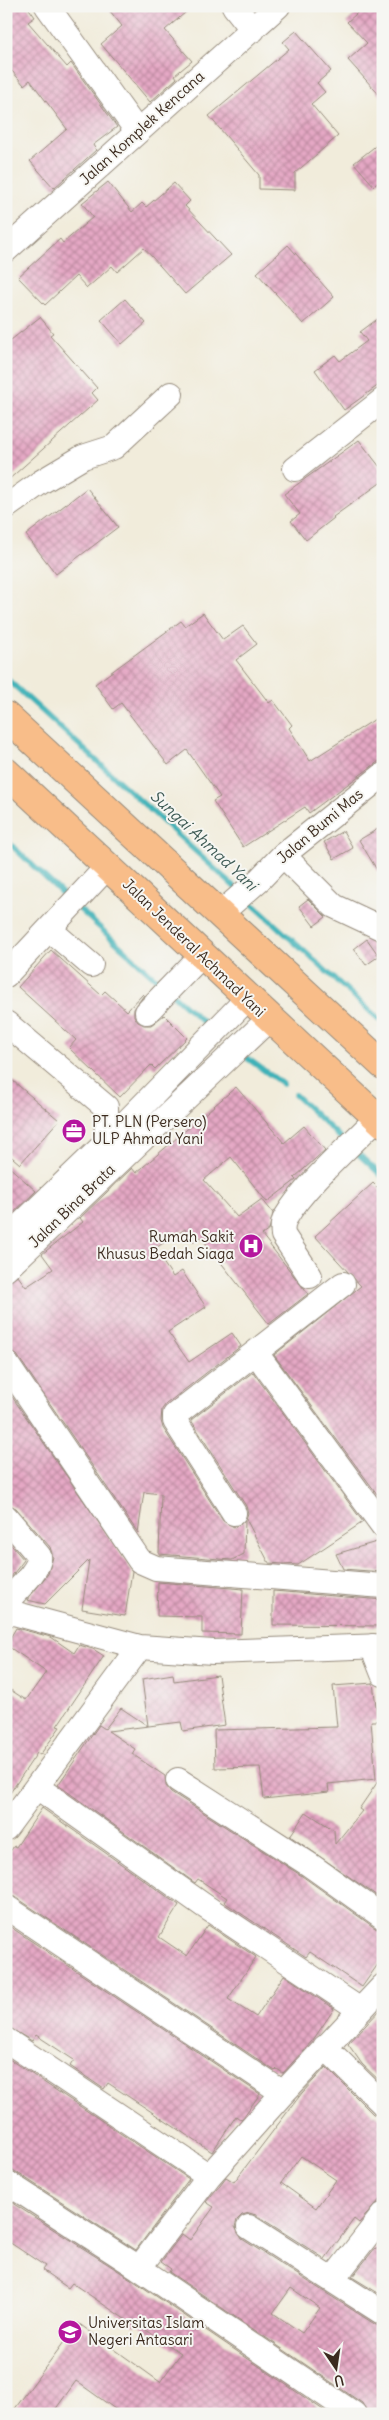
<svg xmlns="http://www.w3.org/2000/svg" width="389" height="2420" viewBox="0 0 389 2420" font-family="Delius,sans-serif">
<defs>
<pattern id="building-cross-hatch" width="8" height="8" patternUnits="userSpaceOnUse" patternTransform="scale(1.25)"><rect width="8" height="8" fill="#e5a8c5"/><path d="M0 0l8 8M0 8l8-8" fill="none" stroke="#bb899f"/></pattern>
</defs>
<rect width="100%" height="100%" fill="#f6f6f2"/>
<filter id="ink" filterUnits="userSpaceOnUse"><feTurbulence type="fractalNoise" baseFrequency=".02" numOctaves="2"/><feDisplacementMap in="SourceGraphic" scale="10" xChannelSelector="R" yChannelSelector="G"/><feConvolveMatrix kernelMatrix="1 2 1 2 8 2 1 2 1" color-interpolation-filters="sRGB"/></filter>
<filter id="wash" filterUnits="userSpaceOnUse"><feTurbulence type="fractalNoise" baseFrequency=".0096" numOctaves="4" result="noise"/><feDisplacementMap in="SourceGraphic" scale="20" xChannelSelector="R" yChannelSelector="G"/><feGaussianBlur stdDeviation="1.12" result="paint"/><feColorMatrix in="noise" values="0 0 0 0 0 0 0 0 0 0 0 0 0 0 0 0 0 1.4 0 .05"/><feComposite in="paint" operator="in"/></filter>
<g filter="url(#wash)">
<rect width="100%" height="100%" fill="#f1ecdb"/>
<g fill="none" stroke-linecap="round" stroke-linejoin="round">
<!-- stream -->
<path stroke="#41b2b8" stroke-width="5.5" d="M6 678 239 891
M6 840 69 900
M247 899 383 1023
M76 906 164 986
M172 994 210 1028
M240 1053 283 1084
M295 1095 344 1141
M353 1149 383 1177"/>
</g>
<g id="blocks">
<!-- building -->
<path fill="url(#building-cross-hatch)" fill-rule="evenodd" d="M6 6H27L35 17 28 22 67 67 71 63 117 127 93 145 96 150 54 188 30 161 67 129 30 80 24 85 6 64Z
M106 6H193L165 30 192 61 175 75 177 78 150 102 101 44 122 26Z
M365 6H383V99L348 60 367 43 347 22Z
M296 31 331 71 317 83 325 92 311 104 338 136 295 173V190L259 189V175L209 116 289 49 283 42Z
M383 140V178L374 186 354 163Z
M108 182 132 212 142 203 146 207 174 183 190 201 185 206 231 255 185 294 144 248 117 272 112 266 87 288 76 276 45 305 18 277 60 239 63 243 93 217 82 203Z
M288 245 334 297 303 324 257 273Z
M125 299 146 323 122 344 101 320Z
M383 315V382L344 410 315 370 335 355 340 361 367 341 360 332Z
M40 317 53 333 50 335 97 388 92 393 98 400 6 482V344Z
M359 440 383 471V481L333 517 334 518 306 540 291 521 300 514 284 494Z
M87 488 118 527 56 574 26 535Z
M203 613 223 640 243 626 257 644 236 660 269 703 273 700 292 725 289 728 310 761 383 714V758L309 813 305 807 243 847 213 801 220 797 187 750 168 765 121 703 113 709 95 684 181 621 185 626Z
M383 826V880L359 840Z
M343 831 353 848 334 859 324 842Z
M308 899 326 917 314 926 299 906Z
M367 939 379 956 366 965 354 949Z
M51 950 101 995 105 991 127 1011 143 994 144 995 134 1009V1016L138 1022 144 1025H151L164 1015 187 1038 155 1069 151 1065 120 1097 69 1048 76 1040 18 987Z
M6 1075 59 1120 20 1164 6 1152Z
M236 1087 284 1143 304 1126 325 1150 294 1178 296 1180 267 1202 231 1157 204 1180 237 1217 262 1199 273 1213 269 1230 262 1235 308 1294 269 1324 201 1237 194 1242 185 1229 154 1249 173 1277 182 1271 206 1307 168 1332 189 1362 232 1333 241 1346 166 1404 162 1409 161 1421 163 1428 223 1521 234 1527 245 1521 244 1554 232 1560 159 1554 161 1494 144 1492 138 1533 17 1355 6 1349V1282L18 1276 26 1287 53 1269 42 1254 83 1222 80 1218 132 1168 136 1173Z
M6 1164 36 1191 6 1220Z
M373 1183 383 1193V1502L274 1355 361 1286 315 1236Z
M253 1372 363 1522 298 1565 269 1563 246 1519 248 1513 246 1506 191 1420Z
M6 1388 132 1571 125 1616 82 1609 89 1560 45 1604 27 1600 48 1574 53 1557 50 1547 16 1508 6 1504Z
M6 1539 24 1560 7 1582 6 1581Z
M383 1540V1572L343 1569 336 1554Z
M158 1582 243 1589 241 1634 202 1633V1617L157 1616Z
M273 1591 383 1600V1626L273 1625Z
M16 1628 51 1637 74 1653 79 1645 93 1649 104 1656 57 1726 60 1727 40 1755 37 1753 6 1799V1687L26 1700 46 1672 6 1645Z
M173 1674 174 1681 218 1675 225 1725 183 1731 181 1722 108 1731 135 1749 132 1754 165 1776 166 1786 171 1792 302 1876 375 1928 383 1931V1957L362 1987 310 1952 306 1957 224 1902 227 1898 198 1879 195 1883 58 1785 99 1725 105 1729 121 1708 148 1726 142 1679Z
M373 1683 378 1721H371L376 1779 328 1784 329 1792 264 1799 260 1767 215 1768 214 1730 337 1727 333 1686Z
M383 1774V1900L290 1836 306 1812 334 1830 335 1844 362 1811 359 1809Z
M42 1808 179 1905 159 1937 187 1956 208 1925 256 1957 228 1999 256 2017 284 1975 334 2009 313 2040 283 2073 277 2069 275 2071 14 1896 6 1893V1857L14 1846 16 1847Z
M6 1924 260 2094 241 2120 236 2116 212 2152 108 2083 104 2089 70 2066 74 2060 36 2035 32 2041 6 2026Z
M383 2007V2084L362 2064 348 2044Z
M6 2057 189 2179 136 2250 13 2170 6 2168Z
M326 2067 373 2114 383 2117V2196L359 2223 354 2219 325 2259 256 2215 249 2213 242 2215 237 2220 235 2227 242 2239 376 2325 383 2327V2414H368L362 2403 169 2272 171 2269 161 2262 182 2234 190 2240 214 2207 206 2202 220 2185 226 2177 234 2182 302 2093ZM301 2156 336 2180 316 2208 281 2183ZM291 2288 320 2308 302 2333 273 2313Z
M6 2199 131 2279 329 2414H122L76 2381 52 2414H11L78 2323 160 2382 181 2353 137 2324 135 2326 72 2283 68 2288 42 2270 45 2266 6 2240Z
M375 2248 383 2253V2296L352 2277Z"/>
</g>
</g>
<g filter="url(#ink)">
<use href="#blocks" fill-opacity="0" stroke="#968b7c" stroke-width="1"/>
<g fill="none" stroke-linecap="round" stroke-linejoin="round">
<defs>
<path id="minor" d="M47 6 137 131
M234 6 253 30
M6 250 278 6
M295 469 383 400
M6 507 41 482 83 457 114 447 171 394
M283 855 334 906 383 929
M221 913 260 879 283 855 383 775
M49 929 91 965
M6 975 108 866
M147 1012 202 955
M6 1023 106 1107 107 1142
M6 1239 107 1142 248 998
M6 1269 269 1019
M310 1276 283 1235C282 1228 282 1223 286 1217 305 1185 350 1146 377 1118
M256 1353 383 1526
M6 1363 140 1561 156 1568 383 1586
M234 1513 175 1421V1415L343 1284
M6 1517 39 1556C42 1568 15 1592 6 1602
M6 1611 140 1647 213 1652 383 1646
M372 1646 383 1674
M178 1780 310 1865 383 1917
M37 1787 203 1905 359 2009
M6 1828 140 1647
M6 1907 283 2093
M6 2040 209 2176
M325 2047 383 2104
M6 2182 139 2268 209 2176 283 2093 383 1986
M249 2227 383 2313
M139 2268 354 2414
M333 2279 383 2215"/>
<path id="highway" d="M6 716 383 1065
M6 772 383 1123"/>
</defs>
<!-- minor casing -->
<use href="#minor" stroke="#968b7c" stroke-width="26"/>
<!-- highway casing -->
<use href="#highway" stroke="#968b7c" stroke-width="30"/>
<!-- minor -->
<use href="#minor" stroke="#fff" stroke-width="24"/>
<!-- highway -->
<use href="#highway" stroke="#f8bd89" stroke-width="28"/>
</g>
</g>
<!-- icons -->
<defs>
<symbol id="office-disc" viewBox="-11 -11 22 22"><circle r="9.5" fill="#b5179e" stroke="#f6f6f2"/><path d="M-6-3h4V-5.5h4V-3h4V5H-6ZM-1-4.5V-3h2v-1.5ZM-6 0V1H6V0Z" fill="#fff"/></symbol>
<symbol id="hospital-disc" viewBox="-11 -11 22 22"><circle r="9.5" fill="#b5179e" stroke="#f6f6f2"/><path d="M-5-5h3v3.5h4V-5h3V5h-3V1.5h-4V5h-3Z" fill="#fff"/></symbol>
<symbol id="university-disc" viewBox="-11 -11 22 22"><circle r="9.5" fill="#b5179e" stroke="#f6f6f2"/><path d="M0-5L7-2L0 1L-7-2ZM-4 1L0 2.5L4 1V4Q0 6-4 4Z" fill="#fff"/></symbol>
</defs>
<g fill-rule="evenodd">
<use href="#office-disc" x="60" y="1117" width="28" height="28"/>
<use href="#hospital-disc" x="237" y="1232" width="28" height="28"/>
<use href="#university-disc" x="56" y="2318" width="28" height="28"/>
</g>
<g text-anchor="middle" stroke-width="4" stroke-linejoin="round" paint-order="stroke">
<!-- street labels -->
<g font-size="15" fill="#3b2a1e" stroke="#f6f6f2">
<text transform="translate(142 128) rotate(-42)" y="5">Jalan Komplek Kencana</text>
<text transform="translate(320 826) rotate(-40)" y="5">Jalan Bumi Mas</text>
<text transform="translate(194 948) rotate(44)" y="5">Jalan Jenderal Achmad Yani</text>
<text transform="translate(72 1206) rotate(-44)" y="5">Jalan Bina Brata</text>
</g>
<!-- poi labels -->
<g font-size="15" fill="#3b2a1e" stroke="#f6f6f2" text-anchor="start">
<text x="92" y="1127">PT. PLN (Persero)<tspan x="92" dy="17">ULP Ahmad Yani</tspan></text>
<text x="234" y="1242" text-anchor="end">Rumah Sakit<tspan x="234" dy="17">Khusus Bedah Siaga</tspan></text>
<text x="88" y="2328">Universitas Islam<tspan x="88" dy="17">Negeri Antasari</tspan></text>
</g>
<!-- water labels -->
<g font-size="16" font-style="italic" fill="#3d5a54" stroke="#f6f6f2">
<text transform="translate(204 840) rotate(43)" y="6">Sungai Ahmad Yani</text>
</g>
</g>
<!-- margin -->
<rect width="389" height="2420" fill="none" stroke="#f6f6f2" stroke-width="25"/>
<!-- north arrow -->
<g transform="translate(336 2368) rotate(167)" stroke="#f6f6f2" stroke-width="4" paint-order="stroke">
<path d="M0-4L9 19L0 12L-9 19Z" fill="#3b2a1e"/>
<text y="-8" font-size="14" font-weight="bold" text-anchor="middle" fill="#3b2a1e">U</text>
</g>
</svg>
